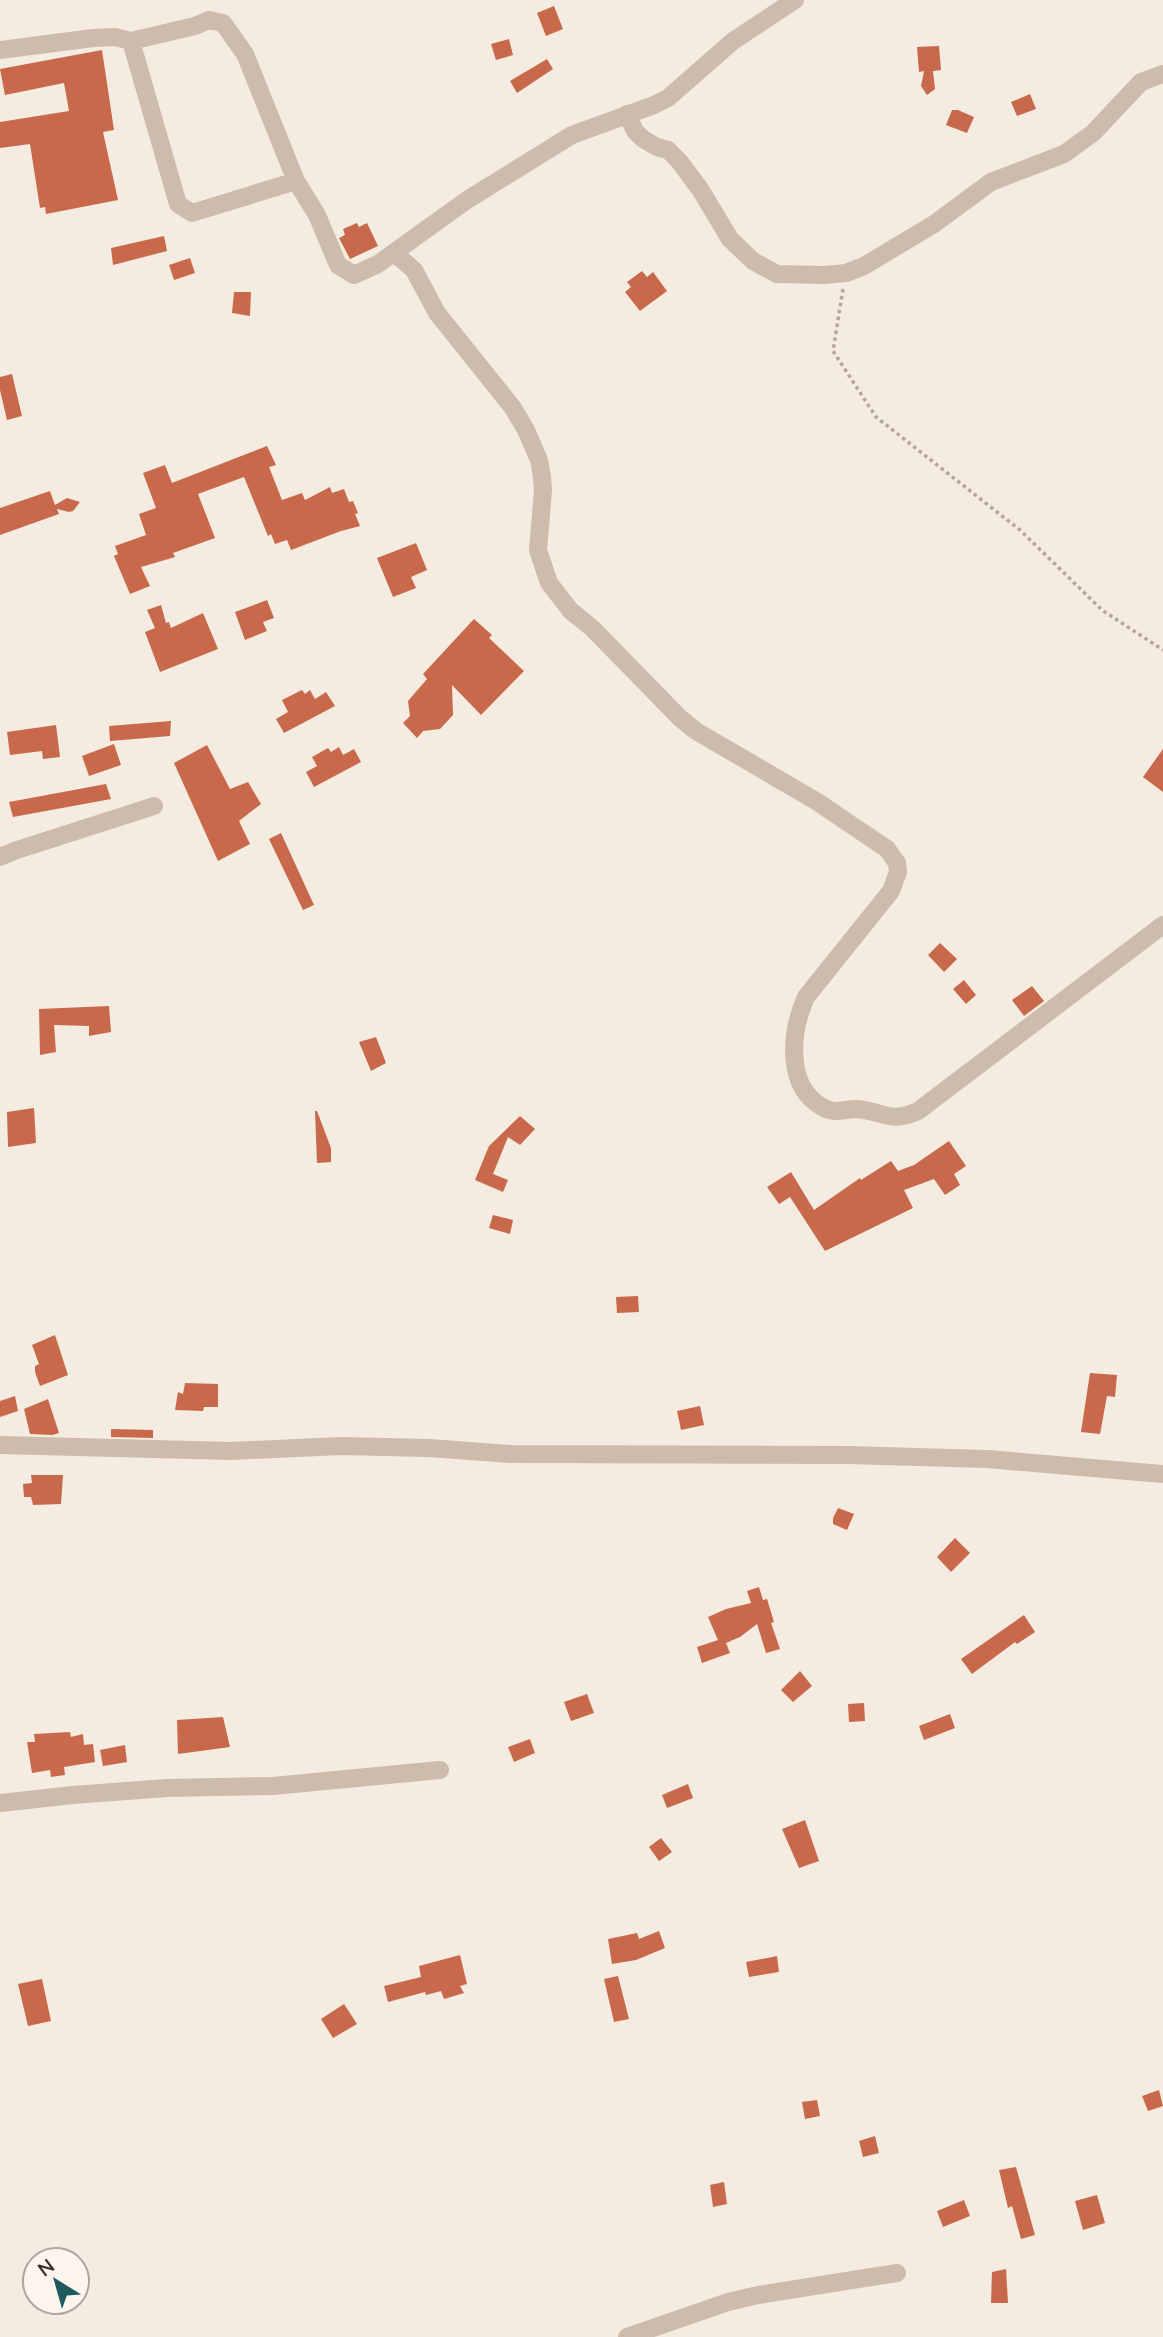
<svg xmlns="http://www.w3.org/2000/svg" width="1163" height="2337" viewBox="0 0 1163 2337" font-family="Lato,sans-serif">
<rect width="100%" height="100%" fill="#f4ebe1"/>
<!-- building -->
<path fill="#c8694b" d="M554 6 563 29 546 36 537 13Z
M509 39 513 55 496 60 491 44Z
M939 46 941 70 933 71 935 89 927 95 921 86 924 71 919 72 917 47Z
M102 50 114 130 103 132 118 200 46 214 45 207 40 208 30 144 0 148V122L69 111 64 83 5 95 0 69Z
M547 59 553 69 517 93 510 81Z
M1030 94 1036 109 1017 116 1011 102Z
M952 110H958L974 117 967 133 946 125Z
M357 223 359 227 367 223 378 246 350 259 339 238 345 235 343 229Z
M164 236 167 251 113 265 111 248Z
M190 258 195 273 174 280 169 265Z
M642 271 647 277 653 272 667 291 640 311 625 292 631 287 627 282Z
M234 292H251L250 316 232 313Z
M12 374 22 416 7 420 0 390V377Z
M267 446 276 465 269 467 282 500 302 493 305 500 330 487 332 493 344 489 349 502 353 501 358 513 355 514 360 526 341 531 291 550 287 540 275 544 271 534 268 536 244 477 198 494 215 538 173 553 175 557 141 567 150 586 130 594 114 556 118 554 115 546 146 535 139 514 156 508 143 473 165 465 172 483Z
M50 491 55 505 67 498 80 502 73 511 69 512 57 509 59 514 0 535V508Z
M416 543 427 570 411 577 416 588 393 597 377 558Z
M267 600 274 618 263 622 267 631 245 640 235 612Z
M161 605 166 623 169 622 171 628 203 613 218 649 160 672 145 632 155 628 147 610Z
M474 619 492 635 489 638 524 671 481 715 452 685 453 715 440 729 423 731 417 738 403 723 410 716 408 701 427 679 423 674Z
M302 690 305 694 310 690 315 699 326 692 335 706 284 733 276 719 288 712 282 700Z
M171 721 170 736 110 741 109 726Z
M56 725 60 757 43 759 42 751 10 755 7 732Z
M114 744 121 765 89 776 82 756Z
M207 745 230 789 248 782 261 804 239 821 250 844 218 861 174 763Z
M339 747 343 755 354 749 361 762 314 787 306 772 317 766 312 757 328 748 331 752Z
M1163 749V792L1143 777Z
M106 784 111 799 13 817 9 802Z
M281 833 314 905 303 910 269 839Z
M940 943 957 959 944 972 928 955Z
M964 980 976 995 966 1004 953 989Z
M1032 986 1044 1001 1024 1016 1012 1000Z
M109 1006 111 1032 89 1036V1026L54 1025 56 1052 40 1055 39 1009Z
M376 1037 386 1063 371 1071 359 1042Z
M34 1108 36 1143 8 1147 7 1112Z
M315 1111H317L331 1148V1162L317 1163Z
M520 1116 535 1129 520 1145 508 1137 493 1174 508 1180 503 1192 475 1180 489 1146Z
M949 1141 966 1166 954 1174 960 1185 945 1195 934 1179 904 1190 913 1208 825 1251 790 1197 779 1204 767 1187 791 1172 814 1210 860 1178 861 1180 891 1161 898 1171 914 1165Z
M493 1215 513 1220 510 1234 489 1228Z
M638 1296 639 1312 617 1313 616 1297Z
M55 1335 68 1375 40 1386 35 1372V1366L39 1364 32 1345Z
M1090 1373 1117 1375 1115 1397 1107 1396 1100 1434 1081 1432Z
M185 1383 218 1384V1407H204L203 1411 175 1410 178 1392 183 1394Z
M15 1396 18 1411 0 1417V1401Z
M48 1399 59 1433 52 1435 30 1434 24 1409Z
M700 1406 704 1425 681 1430 677 1411Z
M111 1429 153 1430V1438L111 1437Z
M31 1475H63L61 1504 33 1505 31 1497H24L23 1484 32 1483Z
M838 1508 854 1514 847 1530 833 1524V1518Z
M955 1538 970 1553 951 1572 937 1557Z
M759 1587 763 1600 767 1599 774 1622 771 1623 780 1649 766 1653 757 1624 740 1637 726 1643 730 1653 702 1663 697 1647 718 1640 708 1617 726 1609 751 1603 747 1591Z
M1024 1615 1035 1632 1017 1644 1015 1642 972 1674 961 1659Z
M800 1671 812 1686 793 1702 781 1690Z
M587 1694 594 1713 571 1721 564 1702Z
M864 1703 865 1721 849 1722 848 1704Z
M950 1714 955 1728 924 1740 919 1726Z
M223 1717 230 1747 178 1754 177 1720Z
M70 1732 71 1737 83 1734 84 1745 93 1744 95 1762 64 1767 65 1775 51 1777 50 1770 32 1773 27 1742H35L34 1734Z
M530 1739 535 1753 514 1762 508 1747Z
M125 1745 127 1762 103 1766 100 1750Z
M688 1784 693 1798 667 1808 662 1795Z
M805 1820 819 1861 799 1868 782 1829Z
M661 1838 672 1852 659 1861 649 1847Z
M659 1931 665 1948 636 1960 612 1964 608 1939 637 1933 639 1939Z
M460 1955 467 1984 460 1986 464 1993 444 1999 441 1991 426 1995 425 1992 388 2002 384 1986 421 1977 419 1966Z
M777 1956 779 1972 749 1977 746 1962Z
M618 1976 629 2019 614 2022 604 1979Z
M42 1979 51 2021 28 2026 18 1984Z
M344 2004 357 2024 333 2038 321 2019Z
M1159 2090 1163 2106 1148 2111 1142 2096Z
M817 2100 820 2116 805 2119 802 2102Z
M875 2136 879 2153 863 2157 859 2141Z
M1016 2167 1035 2235 1021 2239 1012 2206 1008 2208 999 2170Z
M724 2182 727 2204 713 2207 710 2185Z
M1097 2195 1105 2223 1083 2230 1075 2201Z
M964 2200 970 2216 943 2227 937 2211Z
M1006 2269 1008 2303H991L992 2272Z"/>
<g fill="none" stroke-linecap="round" stroke-linejoin="round">
<!-- path -->
<path stroke="#b9a596" stroke-width="3.5" stroke-dasharray="3.5 3.5" stroke-linecap="butt" d="M843 289 833 351 876 417 1020 530 1102 610 1163 650"/>
<!-- minor -->
<path stroke="#cdbbac" stroke-width="18" d="M131 41 178 204 192 213 296 181
M0 50 93 38 115 37 131 41 195 26 209 20 223 23 245 54 296 181 317 215 338 265 354 275 378 264 467 200 572 135 654 105 668 98 733 41 795 0
M627 114 635 131 643 139 657 147 668 150 679 161 700 189 730 239 753 261 777 274 824 275 846 273 864 266 934 224 991 182 1064 154 1093 133 1141 82 1163 74
M394 253 414 270 437 313 513 408 526 430 539 460 542 477 543 490 538 550 549 583 571 611 592 628 680 718 696 731 816 801 887 849 897 863 898 872 891 891 806 997C791 1031 784 1087 824 1108 835 1114 845 1109 856 1109 883 1111 889 1124 918 1111L1163 925
M0 857 17 850 154 806
M0 1445 231 1451 341 1446 429 1448 511 1454 848 1455 987 1459 1163 1474
M0 1803 73 1795 167 1788 273 1786 440 1770
M627 2337 728 2302 758 2295 897 2273"/>
</g>
<!-- north arrow -->
<g transform="translate(56 2281) rotate(323)"><circle r="33" fill="#fbf5ee" stroke="#aea6a0" stroke-width="2"/>
<path d="M0-5L12 26L0 18L-12 26Z" fill="#1f5a5e"/>
<text y="-10" font-size="19" font-weight="bold" text-anchor="middle" fill="#3b302b">N</text>
</g>
</svg>
